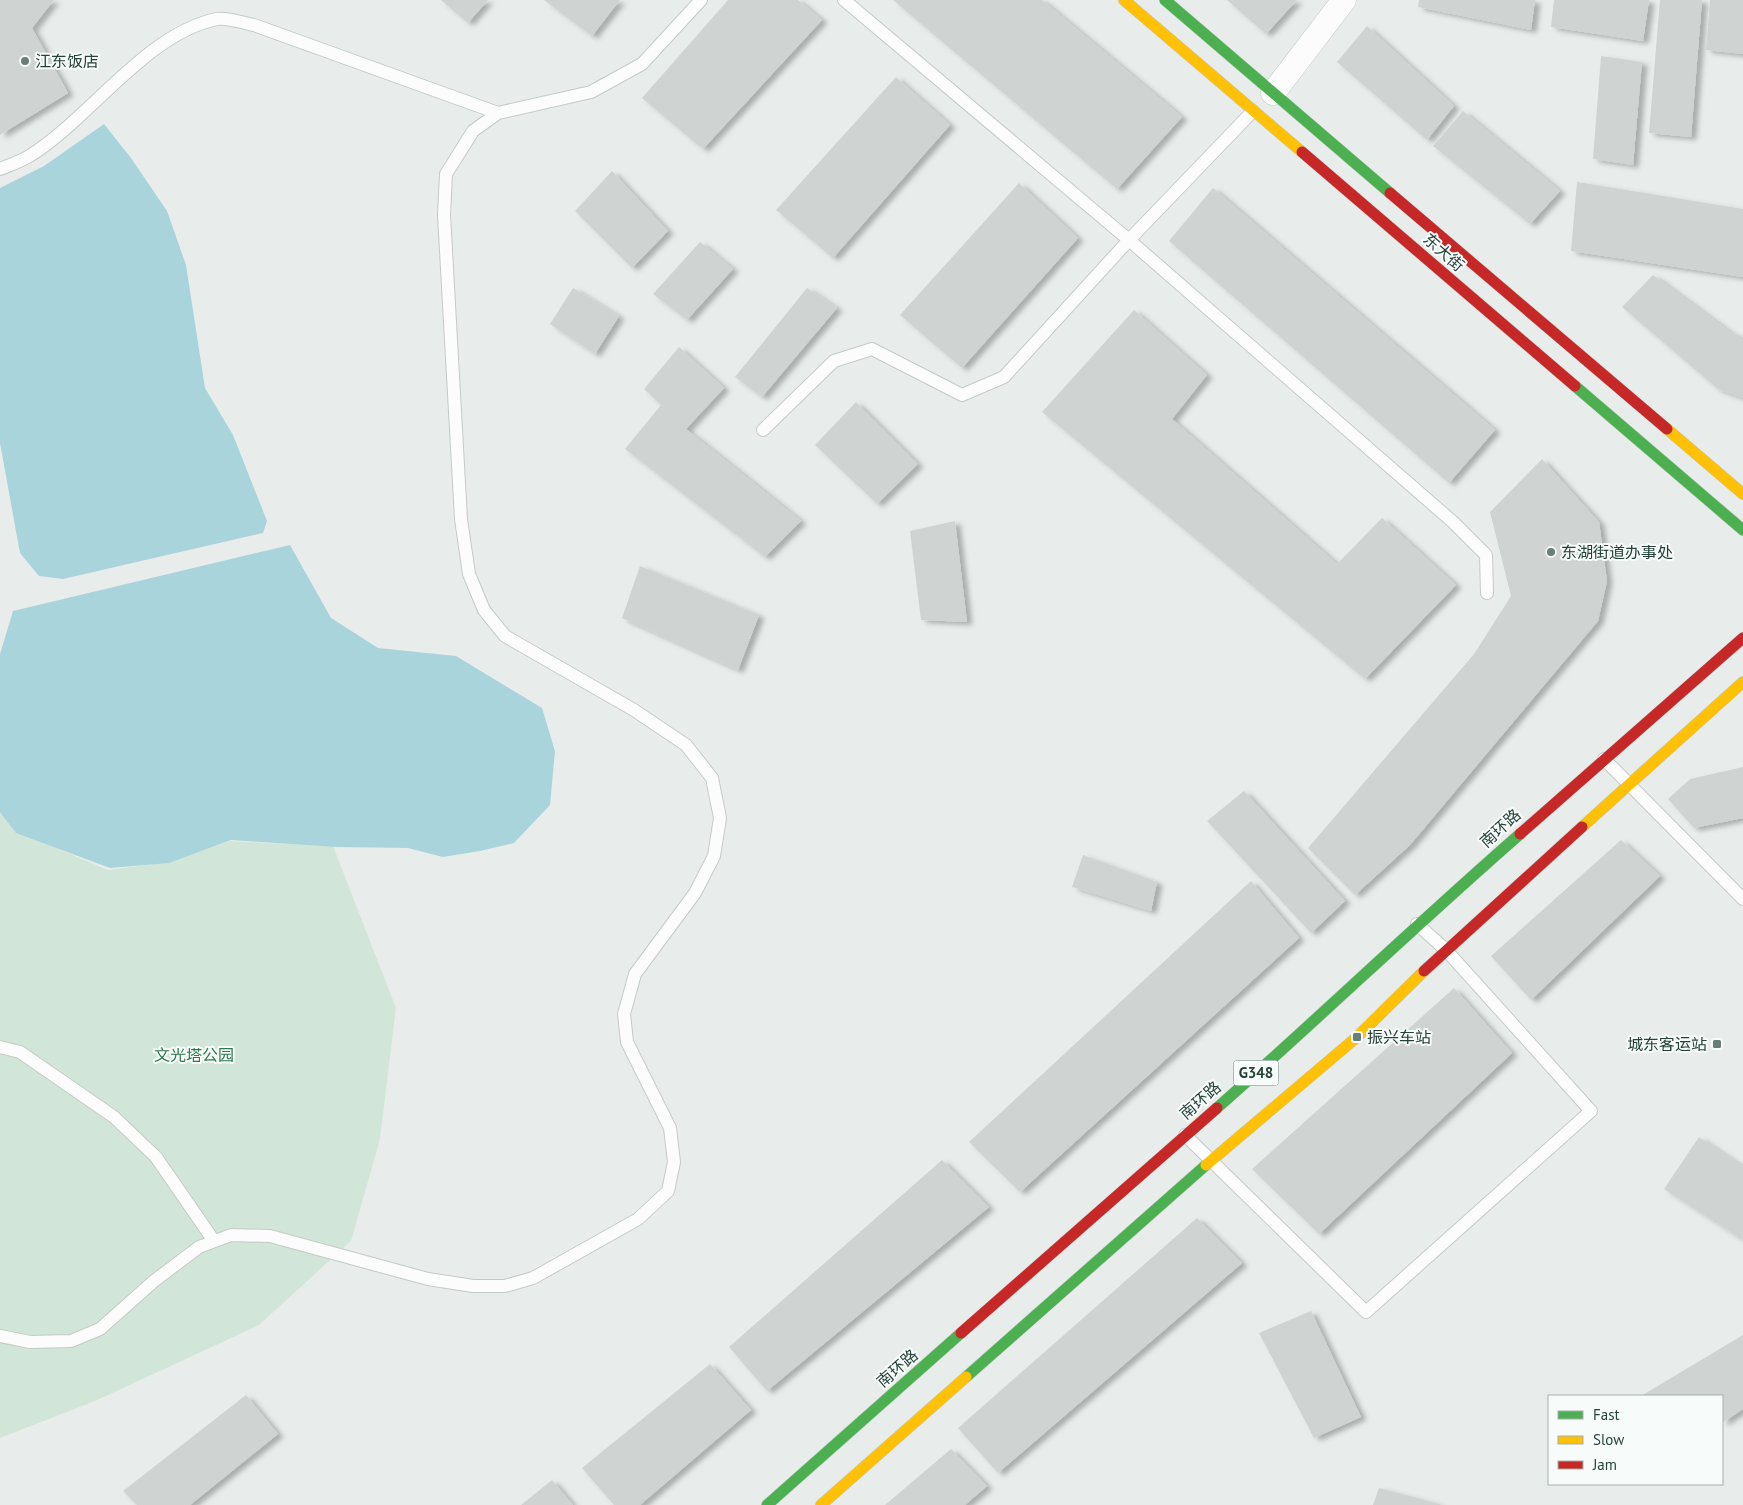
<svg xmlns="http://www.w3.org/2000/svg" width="1743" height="1505" viewBox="0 0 1743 1505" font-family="'PT Sans','Noto Sans SC',sans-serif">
<defs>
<filter id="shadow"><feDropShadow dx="5.5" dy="3" stdDeviation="2.5" flood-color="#0004"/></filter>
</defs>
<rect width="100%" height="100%" fill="#e8edeb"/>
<!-- green -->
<path fill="#d1e6d8" d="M0 812 18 832 108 870 169 862 230 841 333 846 396 1008 380 1139 351 1241 259 1325 95 1401 0 1438Z"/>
<!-- water -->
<path fill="#a9d4db" d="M104 124 131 158 167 211 186 265 205 388 233 435 267 521 263 533 63 579 39 576 20 553 0 443V188L44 166Z
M290 545 331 618 378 648 456 656 542 708 555 751 550 805 514 843 480 851 443 857 408 848 336 847 231 840 169 863 110 868 16 833 0 812V654L13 611Z"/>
<!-- building -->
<path fill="#cfd4d2" filter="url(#shadow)" d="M0 0H54L32 28 68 93 0 135Z
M441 0H488L468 23Z
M544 0H620L592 36Z
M728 0H798L822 20 703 149 642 98Z
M893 0H1042L1182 117 1117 189Z
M1227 0H1297L1266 34Z
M1419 0H1535L1531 30 1418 7Z
M1554 0H1649L1643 41 1551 27Z
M1660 0H1702L1691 137 1649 133Z
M1710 0H1743V54L1706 50Z
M1367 26 1454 106 1427 140 1337 62Z
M1601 56 1642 62 1633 165 1593 159Z
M896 77 950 125 833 258 776 210Z
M1463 111 1560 191 1530 224 1433 146Z
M612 171 668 231 632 268 575 211Z
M1577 182 1743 209V277L1571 251Z
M1019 183 1078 238 962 368 900 315Z
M1213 188 1495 430 1449 483 1169 241Z
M700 242 733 269 687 320 653 294Z
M1653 275 1730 332 1743 337V398L1718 389 1622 307Z
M573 288 619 316 595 354 550 324Z
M807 288 837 308 762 397 735 377Z
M1134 310 1207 375 1172 419 1337 564 1382 518 1456 585 1365 679 1042 412Z
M679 347 724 388 686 429 801 521 765 557 625 449 661 405 644 389Z
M856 402 918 464 877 504 815 445Z
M1542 459 1599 522 1607 581 1598 621 1410 845 1355 895 1308 848 1474 654 1511 596 1490 512Z
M955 521 967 622 921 620 910 531Z
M640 566 759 615 738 670 622 618Z
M1743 767V818L1694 828 1668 799 1690 779Z
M1244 791 1345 901 1311 933 1207 821Z
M1621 840 1660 876 1531 1000 1491 956Z
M1083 855 1157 882 1151 911 1072 887Z
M1251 881 1299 938 1020 1192 969 1142Z
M1454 988 1512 1053 1319 1234 1252 1169Z
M1699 1137 1743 1167V1240L1664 1189Z
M942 1160 989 1207 767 1391 729 1347Z
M1197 1218 1242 1263 998 1473 958 1428Z
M1311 1311 1361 1417 1314 1438 1259 1333Z
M1743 1335V1409L1722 1423V1396H1641Z
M710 1364 751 1410 640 1505H614L582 1468Z
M246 1395 278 1434 190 1505H137L123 1491Z
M951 1449 987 1486 965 1505H885Z
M552 1480 573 1505H521Z
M1379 1488 1440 1504V1505H1373Z"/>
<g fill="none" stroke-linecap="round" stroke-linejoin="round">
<defs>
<path id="lane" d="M844 0 1129 240 1453 522 1486 555 1487 593
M0 169C10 165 22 161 31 155 91 117 147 33 217 19 227 17 243 23 254 25L498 113
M763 430 834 361 872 349 962 395 1004 377 1129 240 1253 111
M1604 759 1743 899
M0 1047 20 1052 114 1117 156 1157 214 1241
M1185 1135 1366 1312 1591 1111 1446 950 1417 924
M0 1336 30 1342 71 1341 100 1329 154 1281 199 1247 231 1235 270 1236 428 1279 473 1286H505L533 1278 638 1219 668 1191 674 1162 670 1128 627 1042 624 1014 635 974 695 893 714 856 720 818 712 778 686 745 634 710 505 636 484 610 469 574 461 519 444 215 446 174 473 131 498 113 591 92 642 64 701 0"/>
<path id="street" d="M1273 93 1344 0"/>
<path id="fast" d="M1165 0 1390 193
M1575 386 1743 530
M1217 1108C1319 1018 1417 924 1520 834
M966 1377 1206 1165
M767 1505 961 1333"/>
<path id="slow" d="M1124 0 1302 152
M1667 429 1743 494
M1582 827 1743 682
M1206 1165 1357 1037 1424 971
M821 1505 966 1377"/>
<path id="jam" d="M1302 152 1575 386
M1390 193 1667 429
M1520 834 1743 638
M1424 971 1582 827
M961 1333 1217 1108"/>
</defs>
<!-- lane casing -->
<use href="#lane" stroke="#c5cac8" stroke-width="14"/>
<!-- street casing -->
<use href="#street" stroke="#c5cac8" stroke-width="25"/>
<!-- fast casing -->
<use href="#fast" stroke="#c3ccc9" stroke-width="12"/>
<!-- slow casing -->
<use href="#slow" stroke="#c3ccc9" stroke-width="12"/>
<!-- jam casing -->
<use href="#jam" stroke="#c3ccc9" stroke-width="12"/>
<!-- lane -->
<use href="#lane" stroke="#fcfcfc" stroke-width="12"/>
<!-- street -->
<use href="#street" stroke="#fcfcfc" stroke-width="24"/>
<!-- fast -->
<use href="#fast" stroke="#4caf50" stroke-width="11"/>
<!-- slow -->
<use href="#slow" stroke="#ffc107" stroke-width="11"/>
<!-- jam -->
<use href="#jam" stroke="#c62828" stroke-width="11"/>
</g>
<!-- markers -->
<g fill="#697e78" stroke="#f7fbf9" stroke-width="2">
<circle cx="25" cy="61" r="5"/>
<circle cx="1551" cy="552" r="5"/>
<rect x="1352" y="1032" width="10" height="10" rx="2.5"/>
<rect x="1712" y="1039" width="10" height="10" rx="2.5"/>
</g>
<g text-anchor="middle" stroke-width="4" stroke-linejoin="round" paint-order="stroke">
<!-- shield labels -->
<rect fill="#f7fbf9" stroke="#637a73" stroke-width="1" x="1233.5" y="1060.5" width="45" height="25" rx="4"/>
<g font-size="15" font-weight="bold" fill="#24423a">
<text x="1256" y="1078">G348</text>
</g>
<!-- poi labels -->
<g font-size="16" fill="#24423a" stroke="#f7fbf9" text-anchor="start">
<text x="35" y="67">江东饭店</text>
<text x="1561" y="558">东湖街道办事处</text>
<text x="1367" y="1043">振兴车站</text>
<text x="1707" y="1050" text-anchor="end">城东客运站</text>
</g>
<!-- street labels -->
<g font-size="16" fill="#24423a" stroke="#f7fbf9">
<text transform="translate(1444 252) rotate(41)" y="6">东大街</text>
<text transform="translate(1500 828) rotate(-42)" y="6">南环路</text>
<text transform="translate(1200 1100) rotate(-41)" y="6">南环路</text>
<text transform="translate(897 1368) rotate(-41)" y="6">南环路</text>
</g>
<!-- park labels -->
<g font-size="16" fill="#2d7a4b" stroke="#f7fbf9">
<text x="194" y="1061">文光塔公园</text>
</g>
</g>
<!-- legend -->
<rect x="1548" y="1395" width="175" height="90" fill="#f7fbf9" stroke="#a3b1ad"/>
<rect x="1558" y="1411" width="25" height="8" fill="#4caf50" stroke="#a3b1ad"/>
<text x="1593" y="1420" font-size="15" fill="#24423a">Fast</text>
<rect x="1558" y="1436" width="25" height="8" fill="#ffc107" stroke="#a3b1ad"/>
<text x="1593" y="1445" font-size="15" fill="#24423a">Slow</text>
<rect x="1558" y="1461" width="25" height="8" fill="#c62828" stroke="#a3b1ad"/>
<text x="1593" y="1470" font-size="15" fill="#24423a">Jam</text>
</svg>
